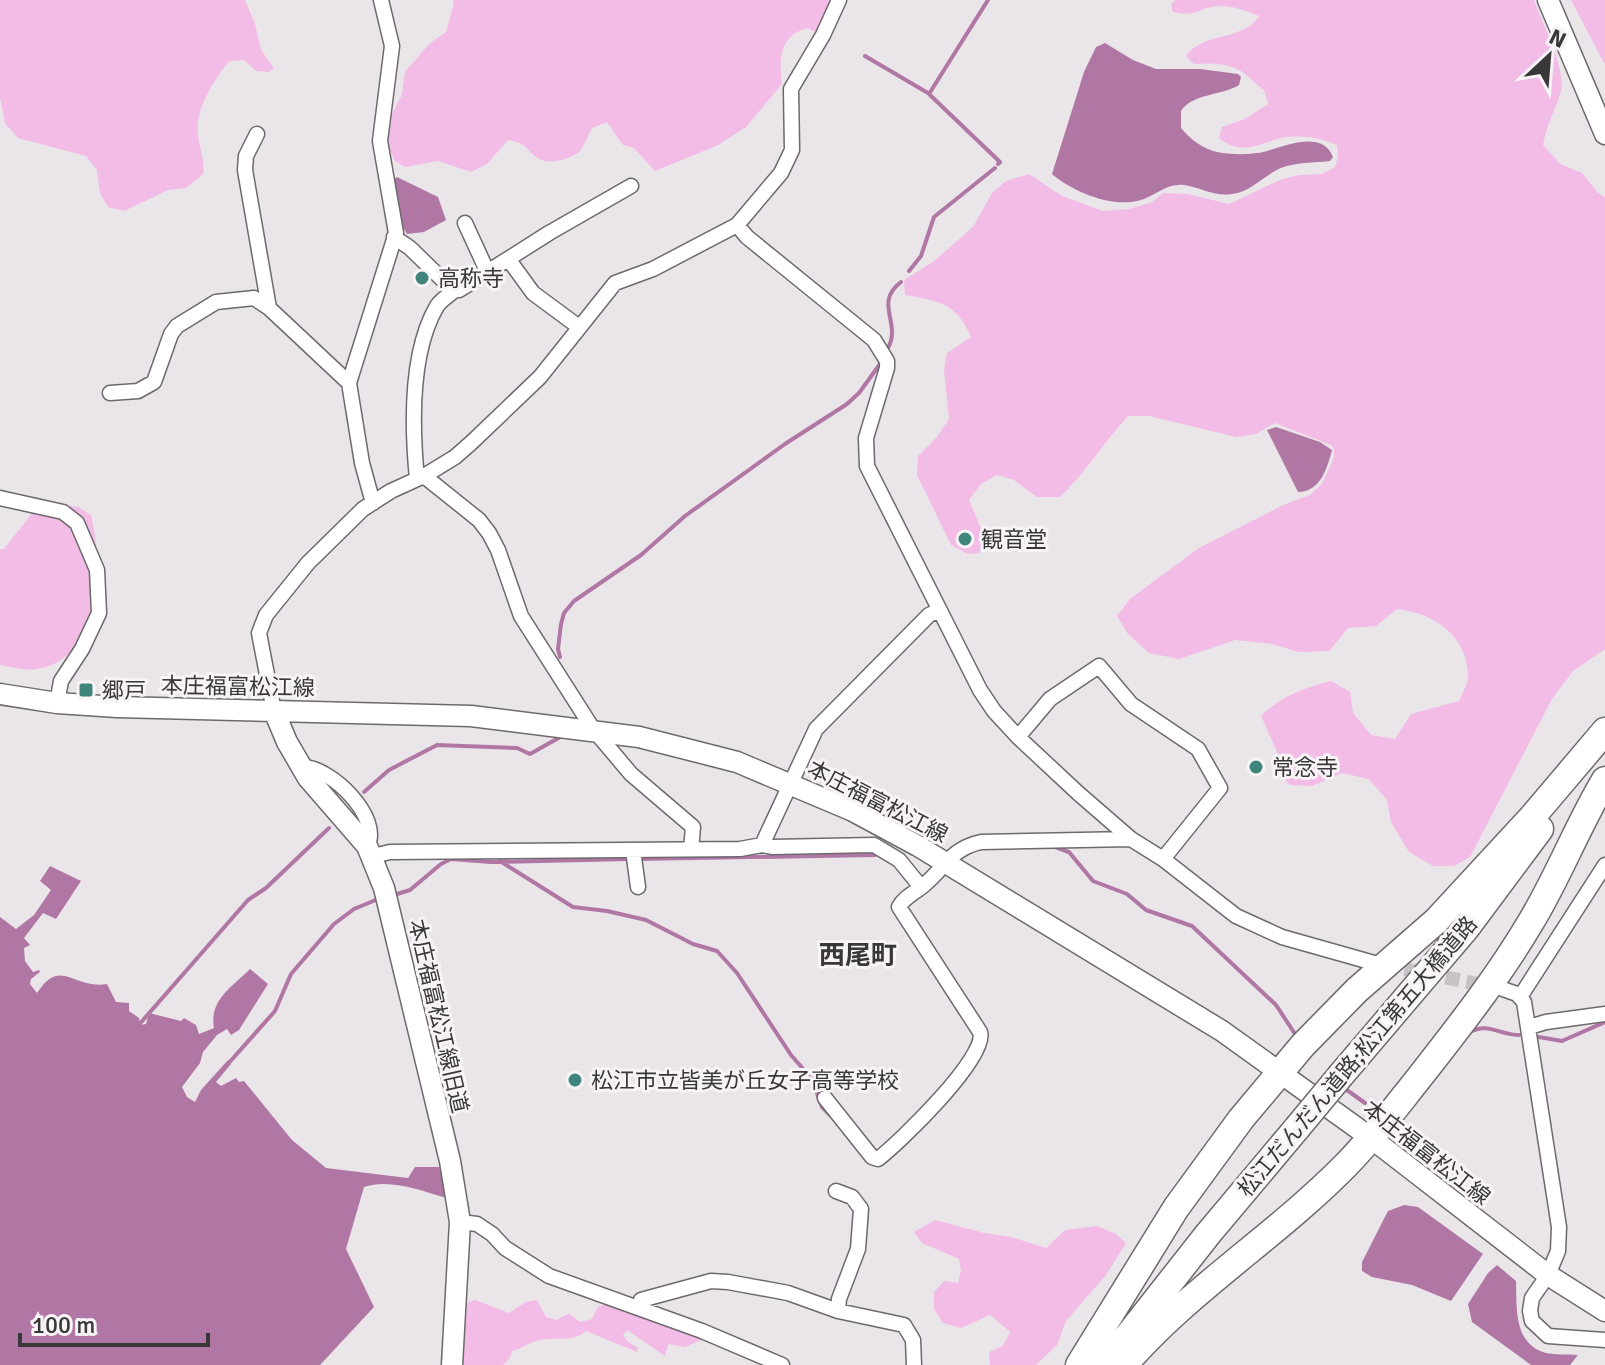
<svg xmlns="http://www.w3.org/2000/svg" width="1605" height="1365" viewBox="0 0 1605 1365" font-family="Signika,'Noto Sans JP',sans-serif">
<rect width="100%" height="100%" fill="#eae5e9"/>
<!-- green -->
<path fill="#f2bce6" d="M0 0H245L255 24 261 50 274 68 269 72 256 71 244 60 229 61C214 80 194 110 198 136 200 150 205 160 203 174L186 188 168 190 124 211 108 207 100 193 97 170 86 156 18 138 5 123 0 97Z
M453 0H835L821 29 815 32 808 28C779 35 779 59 782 84L746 127 718 145 655 171 634 148 623 145 607 122 592 128C588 135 585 145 580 151 572 159 549 165 539 159 525 150 528 143 508 140L487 164 471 172 438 161 405 167 395 161 387 144 384 129 402 95 405 72 429 44 446 32 454 3Z
M1175 0H1534C1542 23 1566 68 1561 91 1556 110 1547 122 1543 145L1560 164 1582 173 1597 192 1605 197V649L1573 671 1552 699 1470 857 1454 866H1433L1409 852 1391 822 1387 800 1369 779 1342 773 1312 786 1290 785 1277 772 1279 756 1261 716C1281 696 1304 688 1331 681L1350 692 1353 713 1371 735 1395 739 1411 714 1459 701C1462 694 1468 684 1468 677 1468 636 1434 613 1397 609L1376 626 1348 628 1329 651 1299 652 1272 644 1235 640 1179 659 1149 653 1128 634 1117 616 1131 598 1199 548 1283 505 1310 495 1322 484 1334 457V449L1331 445 1275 423 1256 434 1236 437 1149 416H1128C1104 442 1086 472 1060 497H1037L1014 480 997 475 981 484 969 500 985 538 979 553 968 554 951 545 917 475 918 456 937 437 949 419 944 370 947 353 971 337C957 303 939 301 905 295L904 280 933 262 973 227 992 193 1006 181 1029 174 1062 196 1103 211 1129 209 1152 202 1163 193 1188 194 1229 204 1280 180 1299 175 1322 174 1335 167 1338 157 1337 145C1322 138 1304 135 1287 137 1261 141 1244 158 1219 138L1222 127 1245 119 1268 104 1264 90C1255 84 1248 75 1239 70 1226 63 1208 63 1194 64L1186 56C1202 32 1244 41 1259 16 1247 11 1232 5 1219 6 1199 7 1197 18 1173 12L1171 5Z
M1571 0H1605V63H1604Z
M64 505 78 507 91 515C103 563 101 660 37 669 26 671 11 667 0 665V549H4L36 508Z
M935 1220 984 1233 1011 1237 1046 1248 1065 1230 1097 1226 1116 1234 1126 1243 1106 1275 1066 1321 1057 1345 1036 1365H990L989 1352 1003 1346 1010 1332 990 1315 961 1328 943 1323 934 1309V1292L944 1281 958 1283 961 1270 959 1259 922 1243 914 1232Z
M475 1300 509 1313 526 1302 537 1300 546 1317 556 1320 569 1314 580 1322 592 1319 598 1307 610 1302 642 1317 704 1339 685 1347 668 1344 665 1356 627 1330 623 1335 628 1342 638 1348 637 1352 586 1331C571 1344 555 1335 536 1341 527 1343 522 1349 512 1351L510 1358 503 1365H464L461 1356 460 1306Z"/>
<!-- water -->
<path fill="#b077a4" d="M1105 43 1133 60 1156 69H1200L1238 74 1241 77 1239 85C1221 96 1193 93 1181 111V128C1190 139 1203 149 1217 152 1231 155 1254 155 1267 151 1287 145 1323 130 1333 157L1330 161C1314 163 1296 162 1281 168 1264 175 1251 192 1232 194 1214 197 1200 187 1184 185 1168 183 1157 194 1144 199 1115 210 1073 192 1052 174L1084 72 1096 47Z
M397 177 438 197 446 220 424 232 407 234 400 222 393 181Z
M1276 427 1320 442 1332 450C1327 469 1320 492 1298 492L1267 430Z
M50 866 81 881 56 919 43 913 24 938 30 945 24 948 25 961 33 972 39 970 40 972 31 979 30 984 37 993C61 956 74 990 107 984L116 1002 129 1003V1011L139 1018 140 1025 146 1024 149 1013 181 1021 184 1018 196 1025 199 1034 214 1028C209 1000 232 987 250 969L268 984 239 1030 231 1035 227 1029 217 1035 203 1052 200 1063 182 1087 187 1097 195 1102 201 1090 228 1060 231 1064 216 1082 221 1086 236 1078 239 1082 244 1081 292 1140 326 1168 408 1178 415 1167H441L447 1198C422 1191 390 1178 364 1187L346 1249 374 1307 320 1365H0V917L16 929 34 915 51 890 40 881Z
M1404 1205 1418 1207 1483 1254 1451 1301 1412 1285 1372 1277 1362 1271V1262L1388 1211Z
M1497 1265 1516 1281C1517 1307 1513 1344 1546 1353 1555 1355 1568 1354 1578 1355L1570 1365H1531L1472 1322 1468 1304 1488 1273Z"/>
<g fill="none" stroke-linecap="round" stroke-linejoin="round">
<!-- stream -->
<path stroke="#b077a4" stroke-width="4" d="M988 0 929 94 1000 162 998 164
M865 56 928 93
M909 271 921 256 934 217 995 168
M888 348C902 323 873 303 901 282
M560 657 558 649 561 624 564 613 574 601 641 555 685 516 785 444 847 404 859 393 880 364
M364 792 389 770 437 745 517 748 530 754 562 736
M1055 847 1069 852 1093 881 1127 894 1146 910 1192 926 1276 1005 1297 1037
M638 859 875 855
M500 861 573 907 607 911 646 920 693 944 717 951 737 973 791 1055 812 1079 822 1107 830 1115
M397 894 410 890 441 864 451 859 491 862 629 859
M137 1027 248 900 266 888 329 828
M1468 1033C1488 1021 1499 1035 1519 1035
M1533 1036 1562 1041 1605 1022
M227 1065 275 1011 291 974 334 924 354 909 378 899
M1344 1088 1365 1103"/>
<!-- street-tunnel -->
<path stroke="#c7c2c6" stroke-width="14" stroke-dasharray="14 7" stroke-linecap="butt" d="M1384 965 1493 987"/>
<defs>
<path id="street" d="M257 134 246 156 245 170 269 308
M465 223 488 273
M737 225 747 237 874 340 887 361V368L866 438 867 466 980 690 994 711 1018 737 1078 793 1131 839 1163 859 1236 916 1282 937 1374 963
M394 237 410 248 450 287 459 290 549 233 631 186
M509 260 533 293 579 327
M110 393 138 391 154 382 171 334 177 326 216 302 254 298 269 308 349 383
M424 476 479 520 489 533 498 550 521 616 593 729 631 774 693 827 691 849
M417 479C412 428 410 352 437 306 441 300 449 295 455 290
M0 498 63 512 77 523 97 570 99 613 82 649 61 681 57 703
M373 503 362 463 349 383 396 233 380 141 392 46 381 0
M274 711 259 633 266 615 308 563 363 509 391 491 424 476 455 457 471 443 540 377 615 283 653 269 737 225 781 173 792 150 791 89 823 35 839 0
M1018 737 1050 699 1099 666 1131 704 1198 749 1220 788 1163 859
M302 767C330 766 383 818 367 846
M762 845 772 847 874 845 899 860 921 887
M633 850 638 887
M373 856 390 852 740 849 762 845 816 729 929 615 939 610
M1497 987 1517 994 1524 1002 1559 1227 1558 1251 1548 1275 1532 1298 1530 1311 1532 1321 1548 1336 1605 1340
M1520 997 1605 865
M1529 1027 1546 1022 1605 1014
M825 1098 872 1157 878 1159C899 1143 989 1056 980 1032L899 907C904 897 915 893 924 885 945 868 950 849 981 842L1131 839
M836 1191 852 1197 861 1209 858 1249 839 1299 838 1311
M460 1222 477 1224 492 1234 505 1248 549 1276 702 1331 782 1365
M641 1300 711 1281 728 1282 788 1293 838 1311 904 1325 913 1340 914 1365"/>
<path id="secondary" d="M1548 0 1605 134
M0 694 57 703 117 707 471 716 639 737 737 762 853 811 918 846 1222 1031 1371 1138 1548 1275 1605 1311
M274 711 287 742 308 778 367 846 384 888 450 1161 460 1222 452 1365"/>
<path id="highway" d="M1341 1075 1467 927 1540 829
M1079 1365 1176 1208 1241 1119 1303 1045 1357 990 1436 921 1533 816 1605 731
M1105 1365 1208 1234 1297 1128
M1124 1365C1189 1290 1275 1237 1345 1166 1372 1139 1395 1108 1419 1078 1459 1027 1499 976 1532 920 1559 875 1578 825 1605 780"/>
</defs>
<!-- street casing -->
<use href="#street" stroke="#6d696c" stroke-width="17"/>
<!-- secondary casing -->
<use href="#secondary" stroke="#6d696c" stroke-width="23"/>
<!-- highway casing -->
<use href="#highway" stroke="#6d696c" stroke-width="29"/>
<!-- street -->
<use href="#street" stroke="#fff" stroke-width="14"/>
<!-- secondary -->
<use href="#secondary" stroke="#fff" stroke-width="20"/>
<!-- highway -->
<use href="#highway" stroke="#fff" stroke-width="26"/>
<defs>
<path id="highway-bridge" d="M1297 1128 1341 1075"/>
</defs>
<!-- highway-bridge casing -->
<use href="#highway-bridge" stroke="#6d696c" stroke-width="29" stroke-linecap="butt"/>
<!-- highway-bridge -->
<use href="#highway-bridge" stroke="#fff" stroke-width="26"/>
</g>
<!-- markers -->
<g fill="#40857c" stroke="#f7f3f6" stroke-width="3">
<circle cx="422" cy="278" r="8"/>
<circle cx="965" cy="539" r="8"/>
<rect x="78" y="682" width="16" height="16" rx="4"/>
<circle cx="1256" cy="767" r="8"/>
<circle cx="575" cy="1080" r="8"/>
</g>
<g text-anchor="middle" stroke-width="6" stroke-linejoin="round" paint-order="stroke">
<!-- poi labels -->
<g font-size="22" fill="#393738" stroke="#f7f3f6" text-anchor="start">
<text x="438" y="286">高称寺</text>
<text x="981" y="547">観音堂</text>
<text x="102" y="698">郷戸</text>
<text x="1272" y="775">常念寺</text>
<text x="591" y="1088">松江市立皆美が丘女子高等学校</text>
</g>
<!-- street labels -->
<g font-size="22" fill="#393738" stroke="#f7f3f6">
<text transform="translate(238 686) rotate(1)" y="8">本庄福富松江線</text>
<text transform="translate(878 801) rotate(27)" y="8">本庄福富松江線</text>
<text transform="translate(439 1016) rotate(77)" y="8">本庄福富松江線旧道</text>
<text transform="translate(1357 1056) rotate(-50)" y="8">松江だんだん道路;松江第五大橋道路</text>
<text transform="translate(1427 1152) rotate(38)" y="8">本庄福富松江線</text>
</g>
<!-- quarter labels -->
<g font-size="26" font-weight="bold" fill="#393738" stroke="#f7f3f6">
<text x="858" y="964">西尾町</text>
</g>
</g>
<!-- north arrow -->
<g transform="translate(1549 56) rotate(26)" stroke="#f7f3f6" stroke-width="6" paint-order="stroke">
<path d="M0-6L14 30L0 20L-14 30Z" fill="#393738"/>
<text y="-12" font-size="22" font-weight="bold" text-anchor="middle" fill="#393738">N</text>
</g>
<!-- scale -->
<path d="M20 1333v12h188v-12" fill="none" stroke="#393738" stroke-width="4"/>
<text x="32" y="1333" font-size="24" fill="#393738" stroke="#f7f3f6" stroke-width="6" paint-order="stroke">100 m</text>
</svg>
